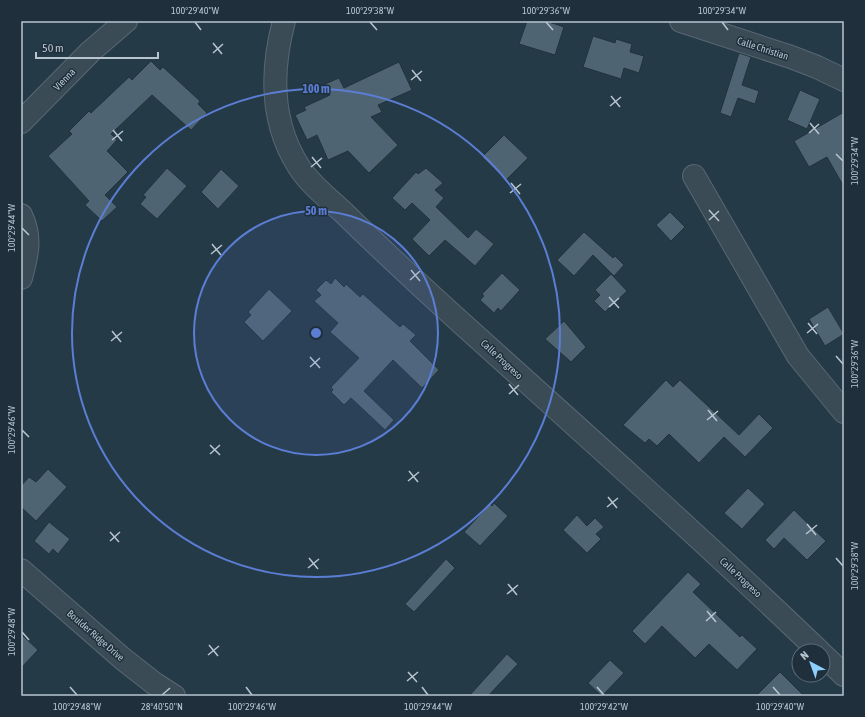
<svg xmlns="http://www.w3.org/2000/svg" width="865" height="717" viewBox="0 0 865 717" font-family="'Asap Condensed',sans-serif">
<rect width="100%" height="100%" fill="#253a47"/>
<!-- building -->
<path fill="#4e6472" stroke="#21323d" d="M527 21H546L564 27 555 55 519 44Z
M593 36 615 43 616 39 632 44 630 52 644 56 639 73 624 68 621 79 583 67Z
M739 53 751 57 742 85 759 91 755 104 738 98 731 117 720 113Z
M151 61 160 70 163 67 200 101 198 104 207 113 191 130 152 95 111 134 117 140 107 151 128 172 105 195 117 207 102 221 85 205 89 201 48 156 72 134 69 131 89 111 91 113 129 77 132 80Z
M399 62 412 90 378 105 382 112 371 117 398 145 369 173 348 151 328 160 317 135 307 140 295 115 306 110 304 107 330 95 325 84 339 78 344 88Z
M800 90 820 99 807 129 787 120Z
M844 112V187L827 157 809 167 794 141Z
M504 135 528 158 506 180 482 157Z
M167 168 187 186 157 219 140 204 146 197 143 195Z
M426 168 443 183 435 190 444 198 436 207 468 238 476 229 494 244 475 266 445 240 429 256 412 239 430 220 412 203 405 210 392 198 416 172 418 174Z
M221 169 239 186 218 209 201 192Z
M670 212 685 227 671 241 656 225Z
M584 232 613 258 615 256 624 265 614 276 593 255 574 276 557 260Z
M502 273 520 290 501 311 498 308 494 313 480 300 484 296 482 294Z
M611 274 627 291 605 312 594 301 600 295 595 290Z
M335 278 344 287 346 284 360 297 363 294 400 327 403 324 416 335 410 341 439 370 422 388 393 360 364 391 394 420 385 430 351 398 344 405 331 392 333 390 331 387 359 358 330 332 338 323 314 301 321 295 316 290 326 280 331 284Z
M269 289 292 311 263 341 244 322 251 315 248 312Z
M828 307 844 334 825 346 809 319Z
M564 321 586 347 571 362 545 339Z
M666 380 673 387 680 380 739 435 759 414 773 428 745 457 724 437 699 463 669 434 657 446 649 439 645 443 623 425Z
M48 469 67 487 36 521 21 507V486L29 477 36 482Z
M748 488 765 504 742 529 724 513Z
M494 503 508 516 480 546 464 532 490 504 492 506Z
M794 510 826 541 807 560 784 538 774 549 765 540Z
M577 515 587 526 595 518 604 527 596 534 601 539 587 553 563 530Z
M49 522 70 539 58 554 53 549 49 554 34 541Z
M446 559 455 568 414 612 405 604Z
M688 572 701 584 693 592 740 637 742 635 757 649 737 670 709 644 695 658 662 626 645 644 632 631Z
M21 634 38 650 21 668Z
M507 654 518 664 488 696H469Z
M610 660 624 673 602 696 588 683Z
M780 672 804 696H756Z"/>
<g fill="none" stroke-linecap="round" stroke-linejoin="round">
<defs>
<path id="minor" d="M284 21C271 70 270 122 299 167 311 186 332 201 347 216 387 255 427 292 468 329 586 435 704 541 819 651
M681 21 791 57 817 67 844 80
M21 122 90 52 126 21
M694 176 798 356 844 412
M21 215C32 238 27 255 21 278
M21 570 123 659 155 684 174 696
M823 655 844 675"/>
</defs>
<!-- minor casing -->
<use href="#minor" stroke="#596873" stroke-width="24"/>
<!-- minor -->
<use href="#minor" stroke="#3a4b56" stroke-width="22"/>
</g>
<!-- ticks -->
<path fill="none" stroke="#b8c5cf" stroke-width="1.5" d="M195 22 201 30M370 22 377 30M546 22 553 30M722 22 728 30M213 43 222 54M213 53 223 44M412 70 421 81M411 80 422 71M611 96 620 107M610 106 621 97M810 123 819 134M113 130 122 141M809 133 819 124M112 140 123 131M836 154 843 161M312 157 321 168M311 167 322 158M511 183 520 194M510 193 521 184M709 210 719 221M709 220 719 211M22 228 29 235M212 244 221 255M211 254 222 245M411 270 420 281M410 280 420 271M609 297 619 308M609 307 619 298M808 323 817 334M112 331 121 342M807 333 818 324M111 341 122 332M836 356 843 364M310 357 320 368M310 367 320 358M509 384 518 395M509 394 519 385M708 410 717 421M707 420 718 411M22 430 29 437M210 445 220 455M210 454 220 445M409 471 418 482M408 481 419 472M608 497 617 508M607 507 618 498M807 524 816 535M110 532 119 542M806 534 817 525M110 541 120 532M309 558 318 569M836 558 843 566M308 568 319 559M508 584 517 595M507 594 518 585M707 611 716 622M706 621 716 612M22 632 29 640M209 645 218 656M208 655 219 646M408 672 417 682M407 681 418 672M70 687 77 695M246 687 252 695M422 687 428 695M597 687 604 695M773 687 780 695M162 695 170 688"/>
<!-- distance rings -->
<circle cx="316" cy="333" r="122" fill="#5b7ed4" fill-opacity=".12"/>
<g fill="none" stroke="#5b7ed4" stroke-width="2">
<circle cx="316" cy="333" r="122"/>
<circle cx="316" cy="333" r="244"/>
</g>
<g text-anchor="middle" stroke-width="3" stroke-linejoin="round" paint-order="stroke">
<!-- street labels -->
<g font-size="10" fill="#b8c5cf" stroke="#1f303c">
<text transform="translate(763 48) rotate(18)" y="4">Calle Christian</text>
<text transform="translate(64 79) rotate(-46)" y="4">Vienna</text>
<text transform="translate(502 359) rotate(43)" y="4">Calle Progreso</text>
<text transform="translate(741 577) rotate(43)" y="4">Calle Progreso</text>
<text transform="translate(96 635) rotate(41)" y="4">Boulder Ridge Drive</text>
</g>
</g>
<circle cx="316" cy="333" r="6" fill="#5b7ed4" stroke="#1f303c" stroke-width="2"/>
<g font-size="12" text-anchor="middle" font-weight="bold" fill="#5b7ed4" stroke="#1f303c" stroke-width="3" stroke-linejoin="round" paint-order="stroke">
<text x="316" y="93">100 m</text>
<text x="316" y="215">50 m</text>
</g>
<!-- border -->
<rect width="865" height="717" fill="none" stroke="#1f303c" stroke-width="44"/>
<!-- north arrow -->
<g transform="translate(811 663) rotate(319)"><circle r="19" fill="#1f303c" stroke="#5c6c77"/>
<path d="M0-3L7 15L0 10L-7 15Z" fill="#8dcfff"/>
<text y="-6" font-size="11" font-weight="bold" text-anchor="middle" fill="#b8c5cf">N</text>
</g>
<!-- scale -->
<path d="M36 52v6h122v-6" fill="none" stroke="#b8c5cf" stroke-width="2"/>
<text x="42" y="52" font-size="12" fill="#b8c5cf" stroke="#1f303c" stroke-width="3" paint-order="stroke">50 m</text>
<rect x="22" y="22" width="821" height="673" fill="none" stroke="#b8c5cf" stroke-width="1.5"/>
<g font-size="10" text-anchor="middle" fill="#b8c5cf">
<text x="195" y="14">100°29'40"W</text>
<text x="370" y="14">100°29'38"W</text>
<text x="546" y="14">100°29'36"W</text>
<text x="722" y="14">100°29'34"W</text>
<text transform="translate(854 161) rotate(-90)" y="4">100°29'34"W</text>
<text transform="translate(11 228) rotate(-90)" y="4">100°29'44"W</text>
<text transform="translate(854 364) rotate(-90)" y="4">100°29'36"W</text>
<text transform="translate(11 430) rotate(-90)" y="4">100°29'46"W</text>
<text transform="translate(854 566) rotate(-90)" y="4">100°29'38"W</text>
<text transform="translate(11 632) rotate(-90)" y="4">100°29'48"W</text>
<text x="77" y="710">100°29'48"W</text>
<text x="162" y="710">28°40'50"N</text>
<text x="252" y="710">100°29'46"W</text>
<text x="428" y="710">100°29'44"W</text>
<text x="604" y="710">100°29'42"W</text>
<text x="780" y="710">100°29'40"W</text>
</g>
</svg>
